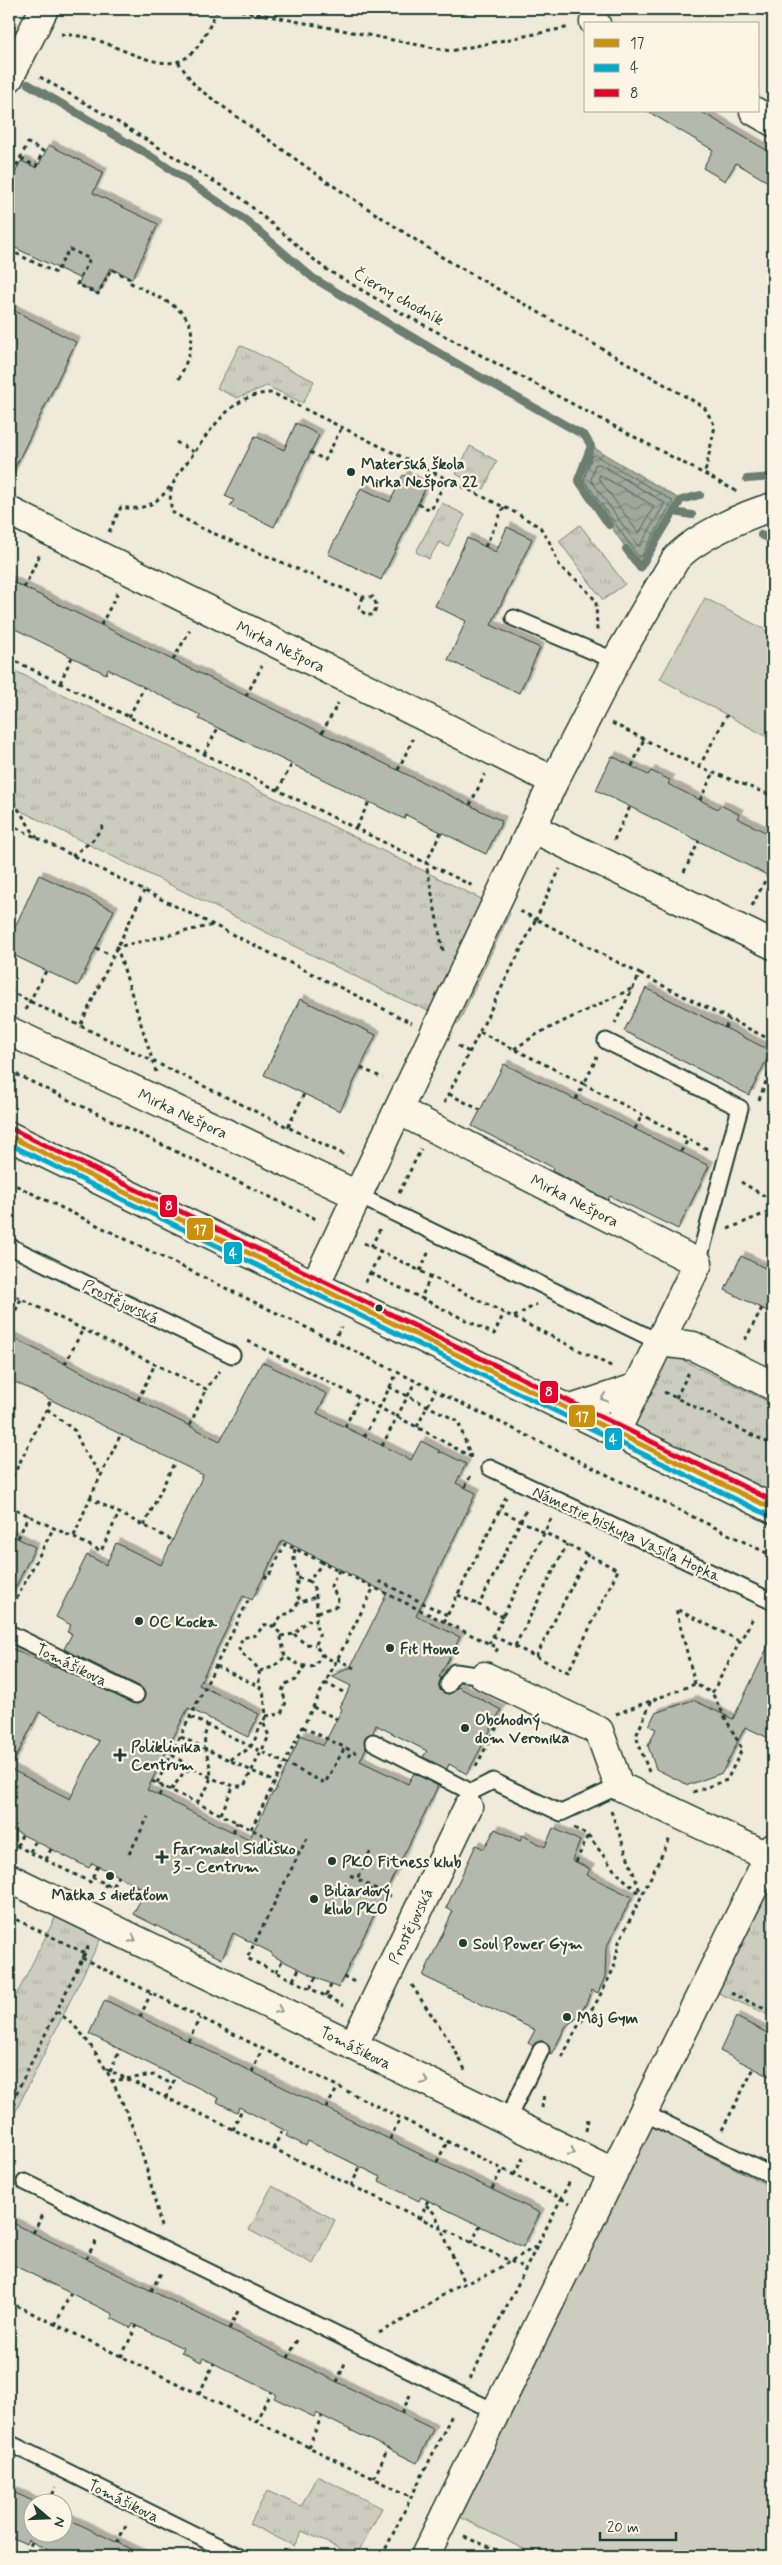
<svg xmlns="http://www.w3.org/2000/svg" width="782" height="2565" viewBox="0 0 782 2565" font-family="Mynerve,sans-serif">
<defs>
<pattern id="grass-tufts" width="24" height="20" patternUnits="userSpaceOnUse" patternTransform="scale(1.25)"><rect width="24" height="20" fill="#cccdbf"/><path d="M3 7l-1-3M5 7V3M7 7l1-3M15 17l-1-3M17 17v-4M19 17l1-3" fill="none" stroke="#afb1a5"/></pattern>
<pattern id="water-waves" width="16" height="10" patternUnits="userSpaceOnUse" patternTransform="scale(1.25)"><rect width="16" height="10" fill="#9fa89a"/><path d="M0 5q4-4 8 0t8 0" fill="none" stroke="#818a7e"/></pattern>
<filter id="shadow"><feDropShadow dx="4.5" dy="-4.5" stdDeviation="0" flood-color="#0004"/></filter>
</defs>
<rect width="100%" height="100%" fill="#efeada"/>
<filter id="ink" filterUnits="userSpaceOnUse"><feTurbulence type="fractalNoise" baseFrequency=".02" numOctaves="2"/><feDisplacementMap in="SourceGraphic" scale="10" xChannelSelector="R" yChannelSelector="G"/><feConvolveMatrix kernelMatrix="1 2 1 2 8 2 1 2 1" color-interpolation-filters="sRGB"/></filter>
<g filter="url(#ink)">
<!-- grass -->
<path fill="url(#grass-tufts)" stroke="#76857a" d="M240 345 314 381 303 403 267 386 237 398 217 388Z
M470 446 497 461 484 489 456 474Z
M442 503 465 515 448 547 439 542 429 559 416 552Z
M580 525 625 584 603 600 559 541Z
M9 668 510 913 458 1024 401 999 9 805Z
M660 1349 773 1404V1515L623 1440Z
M773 1861V2017L705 1987Z
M58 1912 103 1934 9 2125V2010Z
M272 2186 335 2220 313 2264 249 2230Z
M317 2476 382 2508 356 2556 302 2531 294 2546 250 2524 267 2491 301 2506Z"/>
<!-- pitch -->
<path fill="#cccdbf" stroke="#76857a" d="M705 598 773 634V740L660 679Z
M639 2120 773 2188V2556H537L450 2512Z"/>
<!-- water -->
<path fill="url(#water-waves)" stroke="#6c7d71" d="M591 446 681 500 640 568 578 480Z"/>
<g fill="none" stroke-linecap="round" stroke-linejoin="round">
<!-- shore -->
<path stroke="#52685d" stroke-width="1" d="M595 455 673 501 641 557 638 556 584 480 592 456Z
M599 464 665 503 640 546 637 545 591 480 595 465Z
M600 475 654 506 640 532 637 531 599 479Z"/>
<!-- stream -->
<path stroke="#6c7d71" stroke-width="8" d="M28 84 152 157 247 221 313 278 461 366 585 436 591 446 578 480 609 525
M747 479 773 477
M674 512 692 515
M761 535 773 540
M626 549 640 568 681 500 700 495"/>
</g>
<!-- building -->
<path fill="#b5b9ad" stroke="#1f3d34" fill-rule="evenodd" filter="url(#shadow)" d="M647 111H700L773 154V185L736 163 725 181 703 168 713 150Z
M49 145 103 172 93 193 158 224 132 279 110 268 98 294 78 284 81 279 9 245V185L21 161 37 168Z
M9 308 76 342 9 480Z
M296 423 319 435 274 527 230 506 234 500 225 496 255 436 284 450Z
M403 475 426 487 381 580 328 554 361 488 390 502Z
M507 527 532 539 491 625 540 648 519 693 448 660 466 621 435 606 467 538 496 552Z
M9 580 502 821 486 854 406 815 404 819 218 728 199 719 200 715 108 669 106 674 9 626Z
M612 756 648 775 651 771 670 780 668 784 718 809 720 805 739 814 737 818 773 836V878L596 790Z
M39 875 114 910 78 986 9 953V940Z
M646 988 771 1051 749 1095 624 1031Z
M300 999 376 1035 340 1111 264 1075Z
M504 1064 709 1166 678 1229 610 1196 608 1200 552 1171 554 1168 472 1126Z
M741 1256 773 1272V1314L725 1290Z
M9 1336 220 1441 262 1362 327 1394 317 1413 411 1460 421 1441 440 1451 439 1453 442 1452 466 1464 456 1483 476 1493 416 1616 460 1637 439 1677 441 1678 439 1685 440 1690 449 1694 458 1687 501 1710 467 1774 449 1764 447 1769 423 1757 427 1751 376 1725 373 1733 365 1737 366 1748 360 1761 408 1784 414 1773 438 1786 338 1988 271 1955 272 1953 233 1933 222 1959 133 1914 146 1890 92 1863 89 1868 9 1828V1647L55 1668 56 1666 132 1703 142 1702 145 1695 141 1687 64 1649 72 1634 67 1632 71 1625 56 1617 87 1555 106 1565 116 1543 161 1565 203 1475 9 1379ZM282 1540 387 1593 350 1668 331 1676 351 1686 340 1707 342 1709 323 1746 301 1735 274 1793 273 1792 249 1840 147 1790 188 1708 248 1737 259 1714 199 1685 243 1596 252 1600ZM39 1712 99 1741 70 1799 10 1769Z
M9 1534 35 1547 9 1601Z
M773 1636V1740L745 1727 722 1773 688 1785 656 1769 648 1746 656 1729 649 1726 655 1713 693 1700 733 1719Z
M553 1828 580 1841 572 1860 590 1869 587 1875 632 1897 606 1948 605 1977 598 1993 592 1990 580 2016 566 2026 551 2055 546 2042 540 2041 533 2046 528 2043 535 2030 423 1976 453 1911 446 1908 476 1845 484 1849 495 1829 520 1841 522 1835 545 1847Z
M105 2000 540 2213 523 2247 421 2197 419 2201 379 2181 381 2177 308 2141 306 2146 286 2136 288 2132 239 2107 237 2112 217 2102 219 2098 89 2034Z
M736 2017 773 2036V2078L720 2051Z
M9 2221 433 2429 417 2463 316 2413 314 2417 274 2398 276 2394 203 2358 201 2362 181 2352 183 2348 133 2324 131 2328 111 2318 113 2314 9 2263Z
M9 2490 35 2502H32V2532H62V2516L145 2556H60L28 2540 26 2544 9 2536Z"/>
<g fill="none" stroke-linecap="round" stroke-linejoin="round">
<defs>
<path id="lane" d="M514 618 616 661
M606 1041 740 1108 698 1263
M357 1195 659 1342
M9 1246 232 1355
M490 1468 773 1602
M9 1633 136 1695
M448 1685 455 1672 484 1676
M373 1742 471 1792 493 1781 561 1813 619 1786
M642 2112 773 2176
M507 2120 541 2050
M25 2182 496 2412
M9 2443 238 2556"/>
<path id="street" d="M594 22 596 24
M9 78 44 9
M754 111 773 122
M9 511 554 781 315 1285
M554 781 619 655 675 560C692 539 746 514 773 507
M532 828 773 945
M9 1031 357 1195
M398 1110 698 1263 616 1431
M659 1342 693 1346 773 1386
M571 1409 638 1387
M484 1676 599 1731 619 1786 769 1857
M9 1878 613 2172
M353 2046 468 1807
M425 2556 773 1848"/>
<path id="secondary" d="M9 1136 773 1509"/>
</defs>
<!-- lane casing -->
<use href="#lane" stroke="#1f3d34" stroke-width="19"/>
<!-- street casing -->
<use href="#street" stroke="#1f3d34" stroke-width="31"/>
<!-- secondary casing -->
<use href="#secondary" stroke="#1f3d34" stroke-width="31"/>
<!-- path -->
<path stroke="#1f3d34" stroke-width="3" stroke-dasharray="4 4" stroke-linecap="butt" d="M233 9 450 51 570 27
M61 34C71 35 81 36 91 38 115 45 152 67 176 62 197 58 210 26 217 9
M178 62 196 87 323 179 440 256 704 407 715 426 705 473
M40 77 111 118 241 198 324 268 394 309 738 492
M9 114 14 104
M9 180 28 143 43 151 36 166 20 158
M9 218V220
M9 250 56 273 69 249 90 259 77 284 98 294 111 269 130 279 129 282C183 310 210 315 178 381
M176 442 194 452
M310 452 325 460 342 427
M418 504 431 510 446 480
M109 532 121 507C145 512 159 502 172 484
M485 547 504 507
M24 588 40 554
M363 597 359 608 366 615H373L377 606 373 597H363L201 528 172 512C170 501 169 492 174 482 177 473 186 464 191 457 211 429 234 392 272 393L516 513 540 527 550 543 560 567 579 582 596 601 597 631
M101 625 118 592
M9 658 475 887
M173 660 190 630
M60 683 72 657
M246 696 262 666
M129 717 144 687
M612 723 699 767 773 796
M322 733 338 703
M204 754 218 728
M632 766 644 739
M699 767 727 715
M398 770 413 739
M278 790 292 764
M9 795 37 838
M700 800 714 772
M470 805 485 774
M9 824 412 1023
M356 828 369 802
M441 832 426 863 443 951
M769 834 773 825
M614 840 630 807
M72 856 92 841 104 825
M684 872 699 841
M752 906 768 875
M520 911 536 919 560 869
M96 948 113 956
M640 974 773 1041
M9 991 347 1156
M25 1010 46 971
M81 1024 144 891
M725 1028 730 1019
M480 1032 584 1084 597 1057
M458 1046 469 1052
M514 1049 539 1033 633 988
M361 1068 383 1078
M9 1071 318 1220
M156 1072 117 947 213 925
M449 1094 480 1110
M576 1099 584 1084 709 1150
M759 1100 773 1063
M444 1103 536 919 640 974 615 1023
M288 1127 304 1094
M635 1129 642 1115
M681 1152 688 1139
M9 1182 773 1556
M741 1182 773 1201
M399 1193 421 1149
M728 1229 773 1210
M364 1243 613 1367
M371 1247 381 1227
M769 1270 773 1261
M420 1271 429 1251
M370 1273 421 1298
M431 1276 421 1298 494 1334 504 1313
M365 1282 381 1252
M9 1293 206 1389 220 1371
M514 1317 537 1304
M9 1325 21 1299
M745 1340 762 1308
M248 1341 417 1427 473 1458
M333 1342 341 1327
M65 1364 83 1329
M389 1387 458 1421 471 1457
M664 1392 773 1445
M676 1398 689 1372
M138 1400 155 1364
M47 1409 75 1431 84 1451 101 1475
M190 1425 206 1389
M345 1427 359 1398
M417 1427 435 1391
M364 1437 397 1373
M382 1446 415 1382
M9 1484 51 1400
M465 1487 471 1475
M90 1498 121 1434
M9 1506 101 1551 119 1513
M144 1526 175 1461
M74 1536 90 1498 174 1541
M18 1538 29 1515
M295 1549C292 1563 297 1566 297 1578 298 1590 292 1590 301 1601
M324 1561 309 1581C318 1587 318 1614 315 1625 320 1633 321 1637 315 1645L324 1656 335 1662
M264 1576 268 1578 285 1544 498 1648 495 1653
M298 1578 309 1581
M379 1581 447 1615
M458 1595 479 1605
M318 1612 337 1606 338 1599 331 1586 339 1570
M9 1613 54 1527
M503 1617 479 1605 527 1508
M444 1622 506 1497
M274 1626 282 1615 291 1613 298 1603 315 1597
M294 1634 305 1644 315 1645
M281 1636 294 1634 308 1620 315 1623
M493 1636 568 1672 618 1570 500 1510
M489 1644 551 1519
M515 1646 567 1544
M536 1657 588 1554
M337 1659 354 1668
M216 1666 258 1686
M260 1671 273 1667 285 1657
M325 1683 347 1694
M695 1684 676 1609 740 1641
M313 1707 337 1719
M616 1714 695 1684 712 1693 754 1616
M266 1716 281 1714 286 1702 282 1691 285 1684 296 1680 305 1666
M191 1717 325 1783 345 1747
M303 1727 356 1753
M181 1737 275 1782
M172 1755 192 1768
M348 1757 352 1750
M230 1760C235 1754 242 1754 248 1749 255 1743 258 1731 262 1722
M476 1766 504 1714
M649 1772 636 1736 652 1700
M152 1781 300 1853
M157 1783 249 1599
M171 1790 184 1772 192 1768C210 1776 224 1787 244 1786L269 1736 263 1722 266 1716C265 1708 265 1696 262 1689L258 1686C264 1662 250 1666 239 1649L242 1638 256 1635 264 1625 270 1624 280 1633 285 1657 300 1665 310 1667 315 1666 322 1654
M693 1792 727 1780 742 1749 712 1693
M159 1796 163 1786
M197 1803C201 1796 209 1787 210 1779 214 1762 198 1748 208 1725
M611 1811 641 1894
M221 1814 233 1787
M574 1828 588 1835 615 1871 641 1895
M251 1829 374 1587
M233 1832 237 1822
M307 1838 247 1958 344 2005
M9 1842 90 1882 98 1866
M17 1846 22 1835
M30 1852 35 1842
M370 1852 357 1879 394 1898
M129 1854 148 1817
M46 1860 51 1849
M576 1862 588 1835
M350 1875 357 1879
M92 1877 112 1887 118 1876
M112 1887 133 1897 138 1886
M369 1892 372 1887
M101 1894 106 1884
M9 1916 85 1953
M82 1958 570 2203
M276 1972 282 1961
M343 1977 355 1982
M293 1980 299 1969
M412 1985C429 2014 452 2040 465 2070
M310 1988 316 1977
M731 1993 773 2013
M326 1996 331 1985
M57 2011C66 2019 77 2027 84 2037 124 2087 148 2165 161 2227
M140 2017 151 1993
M770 2034 773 2026
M188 2041 200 2018
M562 2057 579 2024 595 2005 614 1968 619 1942 670 1838
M106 2069 525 2268
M110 2072 120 2049
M252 2072 262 2049
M111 2081 154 2075 172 2084
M166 2098 176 2076
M9 2108 89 1945
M326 2108 338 2087
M542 2108 544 2094
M233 2130 242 2109
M722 2130 754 2068
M586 2131 588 2119
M390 2139 400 2118
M273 2149 283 2129
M437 2162 447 2142
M514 2175 523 2158
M351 2186 360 2167
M492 2189 502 2169
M426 2205 435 2214 464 2283
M420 2219 428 2200
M33 2233 43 2215
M472 2243 480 2225
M86 2259 96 2241
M9 2279 15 2266
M151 2291 161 2273
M9 2302 412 2497
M55 2325 71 2293
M229 2329 238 2311
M379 2333 418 2312 455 2287 485 2276 535 2247
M121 2357 137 2325
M288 2358 297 2340
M470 2379 571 2179
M337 2382 345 2363
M199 2394 214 2363
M402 2413 410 2395
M256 2422 271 2391
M308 2447 322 2416
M374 2478 388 2448
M49 2502 56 2487
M464 2537 513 2556
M32 2542 28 2550 41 2556
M117 2543 127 2523
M382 2556 453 2413"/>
<!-- lane -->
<use href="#lane" stroke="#fcf5e5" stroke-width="15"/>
<!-- street -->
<use href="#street" stroke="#fcf5e5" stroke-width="28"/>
<!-- secondary -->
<use href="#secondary" stroke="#fcf5e5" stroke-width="28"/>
<defs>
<path id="bus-1" d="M9 1136 773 1509"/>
<path id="bus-2" d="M9 1144 770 1516"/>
<path id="bus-3" d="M12 1129 773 1501"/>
</defs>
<!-- bus-1 casing -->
<use href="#bus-1" stroke="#fcf5e5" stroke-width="9"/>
<!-- bus-2 casing -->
<use href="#bus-2" stroke="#fcf5e5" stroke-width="9"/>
<!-- bus-3 casing -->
<use href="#bus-3" stroke="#fcf5e5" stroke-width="9"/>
<!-- bus-1 -->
<use href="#bus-1" stroke="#cc910a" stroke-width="5"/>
<!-- bus-2 -->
<use href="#bus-2" stroke="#00a9ce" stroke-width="5"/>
<!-- bus-3 -->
<use href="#bus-3" stroke="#e4002b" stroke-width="5"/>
</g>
<!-- one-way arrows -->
<defs><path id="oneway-chevron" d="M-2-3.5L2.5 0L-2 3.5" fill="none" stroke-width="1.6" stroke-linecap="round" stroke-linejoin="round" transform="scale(1.25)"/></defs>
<g stroke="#8e998c">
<use href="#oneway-chevron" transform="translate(604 1398) rotate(162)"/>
<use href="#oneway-chevron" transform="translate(133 1939) rotate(26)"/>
<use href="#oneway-chevron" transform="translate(279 2010) rotate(26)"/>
<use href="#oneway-chevron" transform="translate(425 2081) rotate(26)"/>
<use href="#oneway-chevron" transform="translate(572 2152) rotate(26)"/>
</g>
</g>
<!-- markers -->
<g fill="#1f3d34" stroke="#fcf5e5" stroke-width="2">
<circle cx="351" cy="472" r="5"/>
<circle cx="379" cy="1308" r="4.5"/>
<circle cx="139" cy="1621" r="5"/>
<circle cx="390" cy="1648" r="5"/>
<circle cx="465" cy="1728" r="5"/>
<path d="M117.5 1747.5h5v5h5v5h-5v5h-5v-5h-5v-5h5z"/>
<path d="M159.5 1849.5h5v5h5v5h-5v5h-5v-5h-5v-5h5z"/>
<circle cx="332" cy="1861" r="5"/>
<circle cx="110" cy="1876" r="5"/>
<circle cx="314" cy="1899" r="5"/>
<circle cx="463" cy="1943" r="5"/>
<circle cx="567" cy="2017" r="5"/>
</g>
<g text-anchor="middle" stroke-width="4.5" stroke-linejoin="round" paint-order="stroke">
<!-- street labels -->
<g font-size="16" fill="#1f3d34" stroke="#fcf5e5">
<text transform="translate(399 296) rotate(29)" y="6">Čierny chodník</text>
<text transform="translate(281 646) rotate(26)" y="6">Mirka Nešpora</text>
<text transform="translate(183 1113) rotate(25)" y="6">Mirka Nešpora</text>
<text transform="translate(575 1200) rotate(27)" y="6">Mirka Nešpora</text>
<text transform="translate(121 1301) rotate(26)" y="6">Prostějovská</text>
<text transform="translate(627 1533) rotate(25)" y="6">Námestie biskupa Vasiľa Hopka</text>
<text transform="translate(72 1664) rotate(26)" y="6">Tomášikova</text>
<text transform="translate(410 1926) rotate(-64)" y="6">Prostějovská</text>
<text transform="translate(356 2047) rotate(26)" y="6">Tomášikova</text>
<text transform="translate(124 2500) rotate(26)" y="6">Tomášikova</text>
</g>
<!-- poi labels -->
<g font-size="16" font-weight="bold" fill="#1f3d34" stroke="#fcf5e5" text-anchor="start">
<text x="361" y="469">Materská škola<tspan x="361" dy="18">Mirka Nešpora 22</tspan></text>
<text x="149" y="1627">OC Kocka</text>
<text x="400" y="1654">Fit Home</text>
<text x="475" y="1725">Obchodný<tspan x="475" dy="18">dom Veronika</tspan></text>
<text x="131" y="1752">Poliklinika<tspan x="131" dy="18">Centrum</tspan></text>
<text x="173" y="1854">Farmakol Sídlisko<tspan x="173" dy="18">3 - Centrum</tspan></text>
<text x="342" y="1867">PKO Fitness klub</text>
<text x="324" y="1896">Biliardový<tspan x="324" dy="18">klub PKO</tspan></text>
<text x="110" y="1900" text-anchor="middle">Matka s dieťaťom</text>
<text x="473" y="1949">Soul Power Gym</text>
<text x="577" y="2023">Môj Gym</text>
</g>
</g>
<g stroke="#fcf5e5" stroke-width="2">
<rect x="159" y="1194" width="19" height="24" rx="5" fill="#e4002b"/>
<rect x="186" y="1217" width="28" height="24" rx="5" fill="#cc910a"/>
<rect x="223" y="1241" width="20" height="24" rx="5" fill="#00a9ce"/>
<rect x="539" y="1380" width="20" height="24" rx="5" fill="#e4002b"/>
<rect x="568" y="1404" width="28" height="24" rx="5" fill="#cc910a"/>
<rect x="604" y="1427" width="19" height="24" rx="5" fill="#00a9ce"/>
</g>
<g font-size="14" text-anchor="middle" font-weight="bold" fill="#fff">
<text x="169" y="1210">8</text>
<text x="200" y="1234">17</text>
<text x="233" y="1258">4</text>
<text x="549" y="1396">8</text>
<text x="582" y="1421">17</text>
<text x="613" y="1444">4</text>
</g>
<!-- margin -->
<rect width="782" height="2565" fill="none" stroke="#fcf5e5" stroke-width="30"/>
<rect x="15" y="15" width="752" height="2535" fill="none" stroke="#1f3d34" stroke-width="2" filter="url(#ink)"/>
<!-- legend -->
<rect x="584" y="22" width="175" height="90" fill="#fcf5e5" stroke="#a4ab9e"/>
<rect x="594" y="39" width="25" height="8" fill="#cc910a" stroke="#a4ab9e"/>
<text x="630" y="48" font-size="15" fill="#1f3d34">17</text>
<rect x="594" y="64" width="25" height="8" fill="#00a9ce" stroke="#a4ab9e"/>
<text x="630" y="72" font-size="15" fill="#1f3d34">4</text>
<rect x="594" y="89" width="25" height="8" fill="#e4002b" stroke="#a4ab9e"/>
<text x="630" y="98" font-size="15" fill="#1f3d34">8</text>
<!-- north arrow -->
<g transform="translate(48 2518) rotate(109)"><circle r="24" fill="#fcf5e5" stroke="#a4ab9e"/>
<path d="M0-4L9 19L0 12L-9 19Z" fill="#1f3d34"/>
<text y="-8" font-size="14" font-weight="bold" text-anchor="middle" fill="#1f3d34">N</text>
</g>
<!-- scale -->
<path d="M600 2532v8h76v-8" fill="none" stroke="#1f3d34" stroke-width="2.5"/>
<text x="607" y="2532" font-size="15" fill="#1f3d34" stroke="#fcf5e5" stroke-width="4" paint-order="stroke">20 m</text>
</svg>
